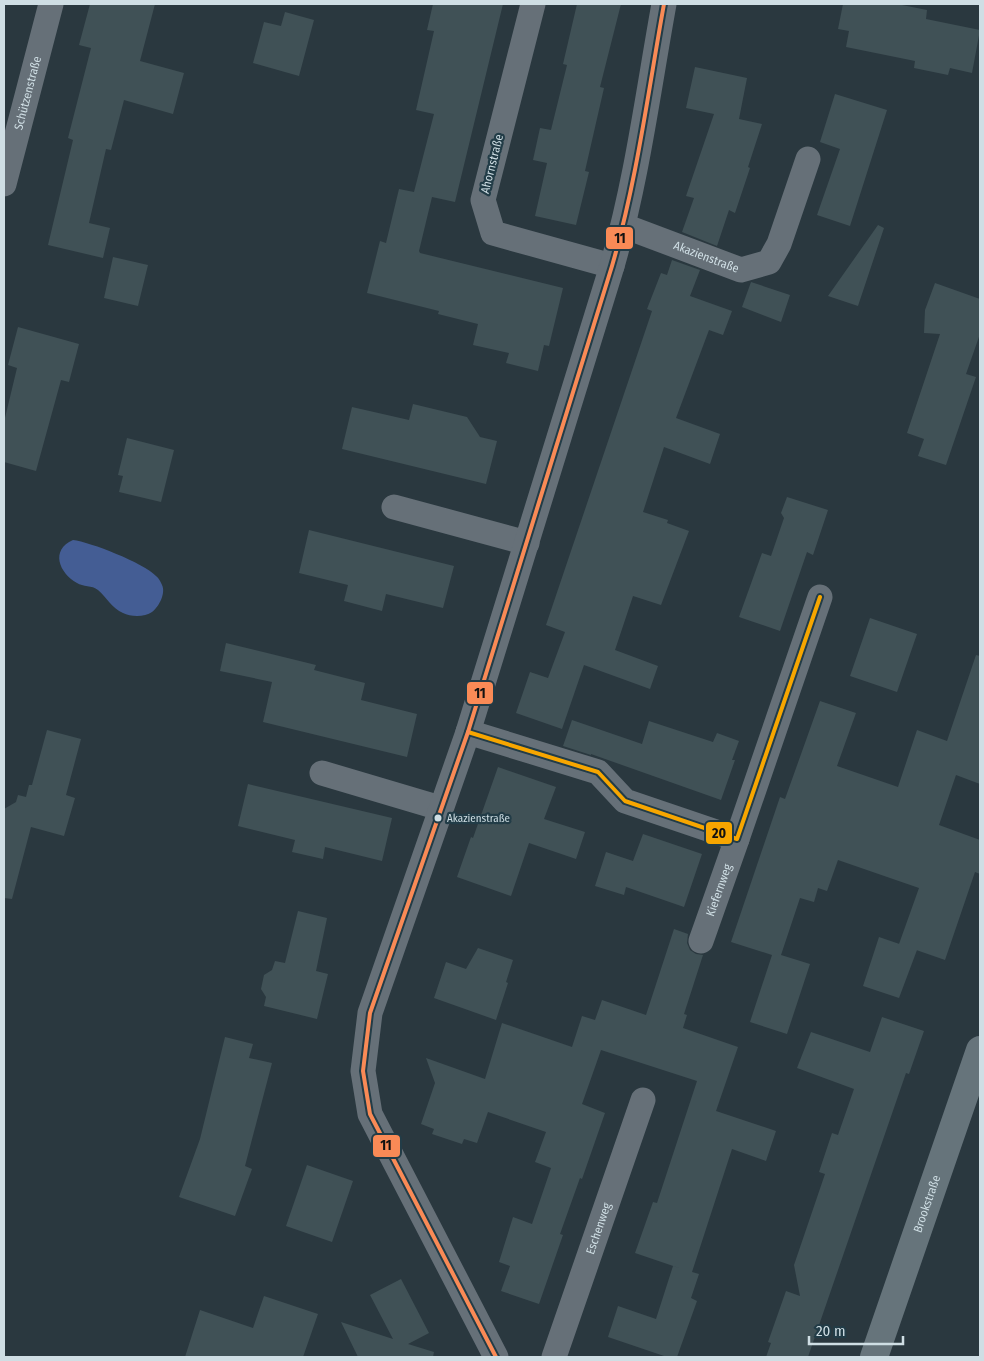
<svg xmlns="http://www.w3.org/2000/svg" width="984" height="1361" viewBox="0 0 984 1361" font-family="'Fira Sans Condensed',sans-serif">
<rect width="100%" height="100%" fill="#2a383f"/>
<!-- water -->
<path fill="#445d94" d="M73 540C90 542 144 563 156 576 159 578 161 583 162 585 166 593 159 607 152 612 145 617 131 617 123 613 112 608 107 598 98 590 92 585 83 587 77 583 59 573 50 550 73 540Z"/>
<!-- building -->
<path fill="#405156" d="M90 4H155L140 61 184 73 173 114 124 100 111 150 106 149 89 223 110 228 103 258 48 245 73 140 68 138 91 48 79 45Z
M433 4H503L455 202 432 197 419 251 420 253 563 288 549 346 544 345 538 371 506 363 509 353 473 345 478 324 438 314 439 311 367 293 380 241 386 243 399 189 414 192 434 114 416 110 434 31 427 30Z
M577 4H621L600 87 604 88 585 171 589 172 576 225 535 216 547 163 533 160 540 128 551 130 567 65 563 64Z
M843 4H897L927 10 926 19 980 30 972 73 950 68 948 75 914 68 915 61 846 47 849 31 838 29Z
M285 12 314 20 299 76 253 63 264 22 281 26Z
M695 67 747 78 739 119 762 124 748 167 750 168 735 213 729 210 717 246 682 232 694 198 686 196 714 114 686 108Z
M835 94 887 110 850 226 817 215 840 149 820 142Z
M878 225 884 228 858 306 828 296Z
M113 257 148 265 138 306 104 298Z
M672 260 700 270 690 296 732 311 723 335 709 330 676 418 720 434 710 464 664 447 643 512 668 520 667 523 689 531 661 605 633 596 615 650 658 666 650 689 584 665 562 729 516 713 530 672 548 678 565 632 546 625 652 311 647 309 661 273 667 275Z
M751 282 790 295 781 322 742 307Z
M935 283 980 299V334L966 374 976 377 946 465 918 456 924 439 907 433 940 334 924 333 925 310Z
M18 327 79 344 69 382 61 380 36 471 4 462V422L17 368 8 365Z
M413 404 467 417 480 437 497 441 486 484 342 449 352 407 409 420Z
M127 438 174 450 161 502 119 492 123 476 118 475Z
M787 497 828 510 813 555 807 552 780 631 739 617 762 553 771 556 784 518 781 513Z
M309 530 454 566 443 608 386 594 382 611 344 601 348 585 299 573Z
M870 618 917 634 897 692 850 676Z
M226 643 316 665 314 670 365 683 361 700 417 714 407 757 263 722 272 682 220 671Z
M976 655 980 656V784L956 775 939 825 980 840V874L975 872 945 960 899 944 919 888 838 860 827 891 818 888 814 902 800 898 781 955 810 964 787 1034 750 1022 772 955 731 942 780 797 785 799 820 701 856 713 837 766 898 787 917 730 947 741Z
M572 720 642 744 649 721 713 742 717 733 739 741 732 760H735L721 800 591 754V755L563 746Z
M47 730 81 739 66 795 75 798 64 836 31 827 12 899 4 898V809L16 802 18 795 26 797 29 785H32Z
M498 767 556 787 544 819 585 832 576 859 529 843 511 896 457 877 471 837 473 838Z
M248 784 392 818 382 861 325 847 323 859 292 852 295 840 238 826Z
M643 834 702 854 684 907 626 887 624 895 595 886 606 852 633 861Z
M298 911 327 918 316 971 328 974 317 1019 264 1006 266 997 261 989 264 975 272 970 275 961 285 963Z
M674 929 688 934 687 943 690 950 696 954 703 955 684 1014 687 1015 683 1028 738 1047 716 1111 776 1131 766 1161 732 1149 692 1272 699 1274 691 1298 697 1301 677 1357H667L608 1337 618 1306 656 1319 673 1266 682 1269 635 1253 653 1202 657 1203 697 1081 601 1050 582 1104 605 1113 582 1179 580 1178 560 1234 563 1235 539 1304 501 1291 510 1266 499 1262 513 1217 532 1224 551 1168 535 1162 546 1132 488 1112 477 1143 464 1139 462 1144 432 1134 434 1129 421 1124 435 1083 426 1058 485 1079 502 1023 572 1047 582 1016 595 1020 602 1000 646 1015Z
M879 937 917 950 899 998 863 986Z
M478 948 513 960 506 982 508 983 496 1020 434 998 446 962 466 969Z
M882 1017 924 1031 909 1074 906 1073 808 1357H766L771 1343 768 1342 786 1291 800 1296 794 1265 825 1174 819 1172 832 1133 838 1135 854 1089 797 1068 811 1032 870 1052Z
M225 1037 253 1044 249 1058 272 1063 245 1166 252 1169 235 1216 179 1197 200 1139Z
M307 1165 353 1181 332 1242 286 1226Z
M401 1279 429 1333 408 1344 434 1352 433 1357H358L341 1322 393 1339 370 1295Z
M264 1296 318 1314 303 1357H185L200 1310 253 1328Z"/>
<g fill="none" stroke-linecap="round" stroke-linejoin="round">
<!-- minor -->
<g stroke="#667078" stroke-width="25">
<path d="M533 4 483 200 493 233 612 266"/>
<path id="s1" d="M4 184 51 4"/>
<path id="s2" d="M624 226 741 270 769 262 779 244 808 159"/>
<path d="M394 507 527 543"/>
<path d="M468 732 598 772 625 801 737 839 820 597"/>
<path d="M322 773 440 808"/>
<path id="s3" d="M701 941 737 839"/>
<path d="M496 1357 370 1114 363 1071 370 1013 468 732 612 266C637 180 648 92 664 4"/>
<path id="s4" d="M554 1357 643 1100"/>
</g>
<!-- secondary -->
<path stroke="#66747b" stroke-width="28" id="s5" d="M874 1357 980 1050"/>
<defs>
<path id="bus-1" d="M468 732 598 772 625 801 737 839 820 597"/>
<path id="bus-2" d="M496 1357 370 1114 363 1071 370 1013 468 732 612 266C637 180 648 92 664 4"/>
</defs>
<!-- bus-1 casing -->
<use href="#bus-1" stroke="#223c47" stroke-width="8"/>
<!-- bus-2 casing -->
<use href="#bus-2" stroke="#223c47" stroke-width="8"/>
<!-- bus-1 -->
<use href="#bus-1" stroke="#f7a600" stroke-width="4"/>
<!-- bus-2 -->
<use href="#bus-2" stroke="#f98a56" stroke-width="4"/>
</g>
<!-- markers -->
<circle fill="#cfdee4" stroke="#223c47" stroke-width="2" cx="438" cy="818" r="4.5"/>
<g text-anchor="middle" stroke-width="4.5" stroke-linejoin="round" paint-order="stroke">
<!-- bus labels -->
<g font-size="11" fill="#cfdee4" stroke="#223c47" text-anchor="start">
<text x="447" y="822">Akazienstraße</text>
</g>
<!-- street labels -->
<g font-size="12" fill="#cfdee4" stroke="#223c47">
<text dy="4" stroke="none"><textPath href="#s1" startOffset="94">Schützenstraße</textPath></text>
<text transform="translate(492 164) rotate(-76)" y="4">Ahornstraße</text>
<text dy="4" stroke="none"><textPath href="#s2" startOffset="88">Akazienstraße</textPath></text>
<text dy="4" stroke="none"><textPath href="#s3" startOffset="54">Kiefernweg</textPath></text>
<text dy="4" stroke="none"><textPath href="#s5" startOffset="162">Brookstraße</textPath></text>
<text dy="4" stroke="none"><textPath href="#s4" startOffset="136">Eschenweg</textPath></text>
</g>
</g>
<g stroke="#223c47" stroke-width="2">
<rect x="605" y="226" width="29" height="24" rx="5" fill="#f98a56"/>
<rect x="466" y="681" width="28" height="24" rx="5" fill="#f98a56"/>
<rect x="705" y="821" width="28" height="24" rx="5" fill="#f7a600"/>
<rect x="372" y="1134" width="29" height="24" rx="5" fill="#f98a56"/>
</g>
<g font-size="14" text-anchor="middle" font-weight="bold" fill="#111">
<text x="620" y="243">11</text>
<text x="480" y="698">11</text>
<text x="719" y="838">20</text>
<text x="386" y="1150">11</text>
</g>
<!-- border -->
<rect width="984" height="1361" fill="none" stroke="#cfdee4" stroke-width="10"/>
<!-- scale -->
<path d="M809 1336v8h94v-8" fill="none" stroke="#cfdee4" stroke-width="2.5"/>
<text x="816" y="1336" font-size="15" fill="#cfdee4" stroke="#223c47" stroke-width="4" paint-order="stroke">20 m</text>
</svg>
